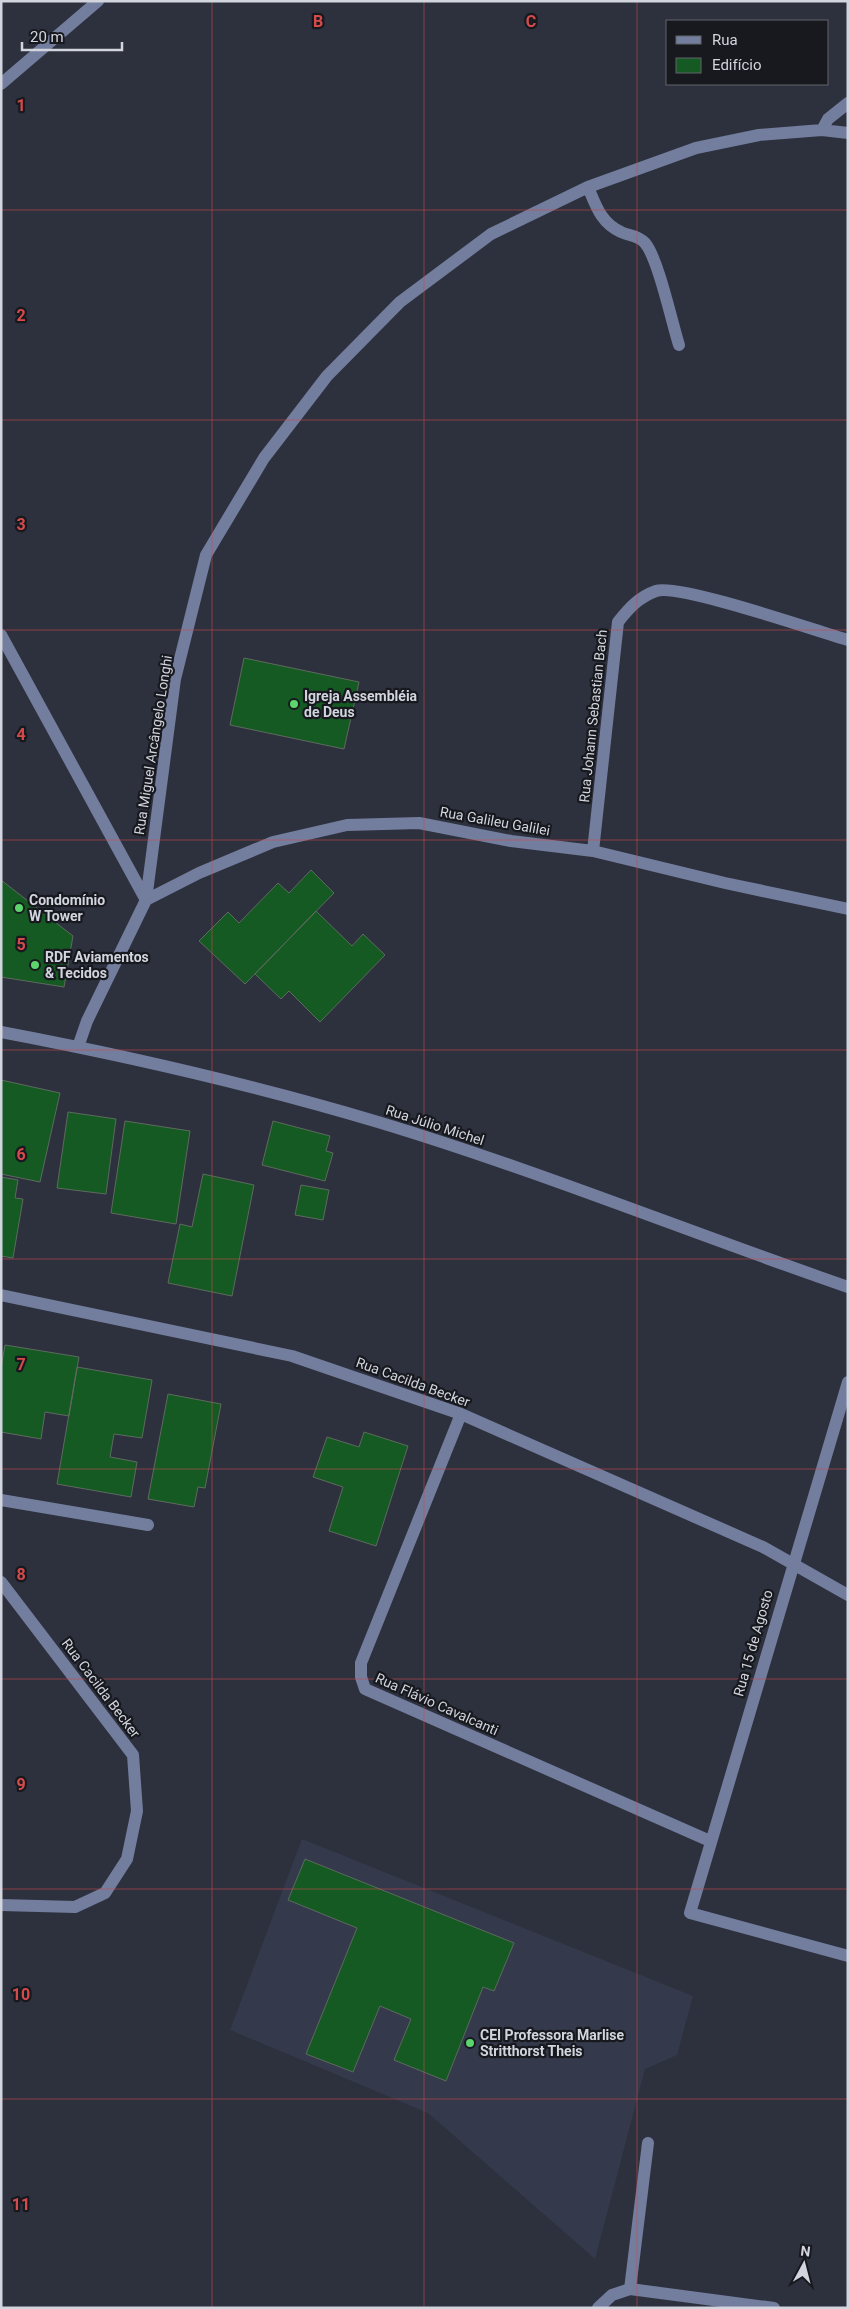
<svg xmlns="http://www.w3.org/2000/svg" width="849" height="2309" viewBox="0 0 849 2309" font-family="Roboto,sans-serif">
<rect width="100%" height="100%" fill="#2d313d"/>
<!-- built -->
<path fill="#34394b" d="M302 1839 693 1996 677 2055 645 2069 595 2259 428 2113 230 2030Z"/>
<!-- building -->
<path fill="#145a22" stroke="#5e6a5f" d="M244 658 359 682 344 749 230 725Z
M311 870 334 893 245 984 199 941 228 912 239 923 278 883 289 893Z
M1 880 73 936 64 987 1 977Z
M316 911 352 946 363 934 385 955 320 1022 289 991 281 999 255 974Z
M1 1080 60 1093 40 1182 1 1174Z
M68 1112 116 1119 106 1194 57 1188Z
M125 1121 190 1131 176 1224 111 1213Z
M273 1121 330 1136 326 1151 333 1153 325 1181 262 1165Z
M203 1174 254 1185 232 1296 168 1283 180 1224 192 1227Z
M1 1177 18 1180 15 1198 23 1199 13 1258 1 1256Z
M301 1185 329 1190 323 1220 295 1215Z
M5 1345 79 1357 69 1416 45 1412 41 1439 1 1432V1368Z
M77 1367 152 1380 142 1438 114 1434 110 1457 137 1462 131 1497 57 1484Z
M168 1394 221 1404 205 1488 198 1487 194 1507 148 1499Z
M364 1432 408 1446 376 1546 329 1531 343 1487 313 1477 327 1437 359 1447Z
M305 1859 514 1943 494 1991 483 1987 446 2081 394 2060 411 2019 380 2006 353 2072 306 2054 357 1928 288 1900Z"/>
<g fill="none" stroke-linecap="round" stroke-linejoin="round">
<!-- minor -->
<path stroke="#737d9d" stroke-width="12" d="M1 84 98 1
M822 130 828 119 848 103
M588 187C596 206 601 223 621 232 629 236 638 235 645 243 658 258 672 323 679 345
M1 635 146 900 199 873 273 842 347 825 419 823 511 841 593 851 725 883 848 909
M593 851 618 622C629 608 639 597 656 591 678 583 817 631 848 640
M1 1032C128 1056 254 1085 378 1122 537 1170 691 1233 848 1287
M78 1047 87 1021 146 900 175 679 206 555 264 458 327 376 400 302 491 234 588 187 696 148 759 135 822 130 848 133
M1 1295 292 1356 461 1414 763 1547 848 1595
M848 1382 690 1913 848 1956
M461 1414 361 1663V1677L365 1689 710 1841
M1 1500 148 1525
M1 1582 133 1755 137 1811 127 1859 105 1893 75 1907 1 1905
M630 2289 648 2143
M598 2308 612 2295 630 2289 774 2308"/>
</g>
<!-- grid -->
<path fill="none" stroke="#d54b4c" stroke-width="1" stroke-opacity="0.55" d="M212 1V2308M424 1V2308M637 1V2308M1 210H848M1 420H848M1 630H848M1 840H848M1 1050H848M1 1259H848M1 1469H848M1 1679H848M1 1889H848M1 2099H848"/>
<!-- markers -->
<g fill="#5cd56d" stroke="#17191f" stroke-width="2">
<circle cx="294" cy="704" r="5"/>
<circle cx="19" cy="908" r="5"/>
<circle cx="35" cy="965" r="5"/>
<circle cx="470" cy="2043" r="5"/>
</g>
<g text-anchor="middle" stroke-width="4.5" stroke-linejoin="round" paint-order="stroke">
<!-- poi labels -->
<g font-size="14" font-weight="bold" fill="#d2d5dd" stroke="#17191f" text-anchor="start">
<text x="304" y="701">Igreja Assembléia<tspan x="304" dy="16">de Deus</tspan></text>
<text x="29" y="905">Condomínio<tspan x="29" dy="16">W Tower</tspan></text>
<text x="45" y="962">RDF Aviamentos<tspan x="45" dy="16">&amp; Tecidos</tspan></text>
<text x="480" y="2040">CEI Professora Marlise<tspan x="480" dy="16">Stritthorst Theis</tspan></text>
</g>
<!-- street labels -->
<g font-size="14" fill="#d2d5dd" stroke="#17191f">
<text transform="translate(593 716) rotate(-84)" y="5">Rua Johann Sebastian Bach</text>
<text transform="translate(153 745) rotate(-81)" y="5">Rua Miguel Arcângelo Longhi</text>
<text transform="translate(495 821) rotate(10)" y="5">Rua Galileu Galilei</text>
<text transform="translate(435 1125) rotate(18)" y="5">Rua Júlio Michel</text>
<text transform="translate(413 1382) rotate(20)" y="5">Rua Cacilda Becker</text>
<text transform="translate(753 1643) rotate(-74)" y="5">Rua 15 de Agosto</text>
<text transform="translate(101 1688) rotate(53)" y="5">Rua Cacilda Becker</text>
<text transform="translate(437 1704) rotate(24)" y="5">Rua Flávio Cavalcanti</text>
</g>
</g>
<g font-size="16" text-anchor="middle" font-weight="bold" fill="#d54b4c" stroke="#17191f" stroke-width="4.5" stroke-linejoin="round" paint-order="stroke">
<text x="318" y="27">B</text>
<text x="531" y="27">C</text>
<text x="21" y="111">1</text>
<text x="21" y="321">2</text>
<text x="21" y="530">3</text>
<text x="21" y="740">4</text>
<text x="21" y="950">5</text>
<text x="21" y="1160">6</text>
<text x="21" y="1370">7</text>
<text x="21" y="1580">8</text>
<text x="21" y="1790">9</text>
<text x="21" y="2000">10</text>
<text x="21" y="2210">11</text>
</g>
<!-- border -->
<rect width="849" height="2309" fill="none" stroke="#d2d5dd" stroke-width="5"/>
<!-- legend -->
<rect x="666" y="20" width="162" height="65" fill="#17191f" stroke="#62646b"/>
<rect x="676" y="36" width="25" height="8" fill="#737d9d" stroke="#62646b"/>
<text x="712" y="45" font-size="15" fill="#d2d5dd">Rua</text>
<rect x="676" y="58" width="25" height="15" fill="#145a22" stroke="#62646b"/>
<text x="712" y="70" font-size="15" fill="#d2d5dd">Edifício</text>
<!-- north arrow -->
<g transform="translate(804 2264) rotate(7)" stroke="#17191f" stroke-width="4" paint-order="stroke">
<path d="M0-4L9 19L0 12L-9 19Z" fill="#d2d5dd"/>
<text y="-8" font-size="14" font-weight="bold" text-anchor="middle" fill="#d2d5dd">N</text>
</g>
<!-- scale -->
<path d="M22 42v8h100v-8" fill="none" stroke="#d2d5dd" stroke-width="2.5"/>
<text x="30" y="42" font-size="15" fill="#d2d5dd" stroke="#17191f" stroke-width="4" paint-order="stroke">20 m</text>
</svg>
